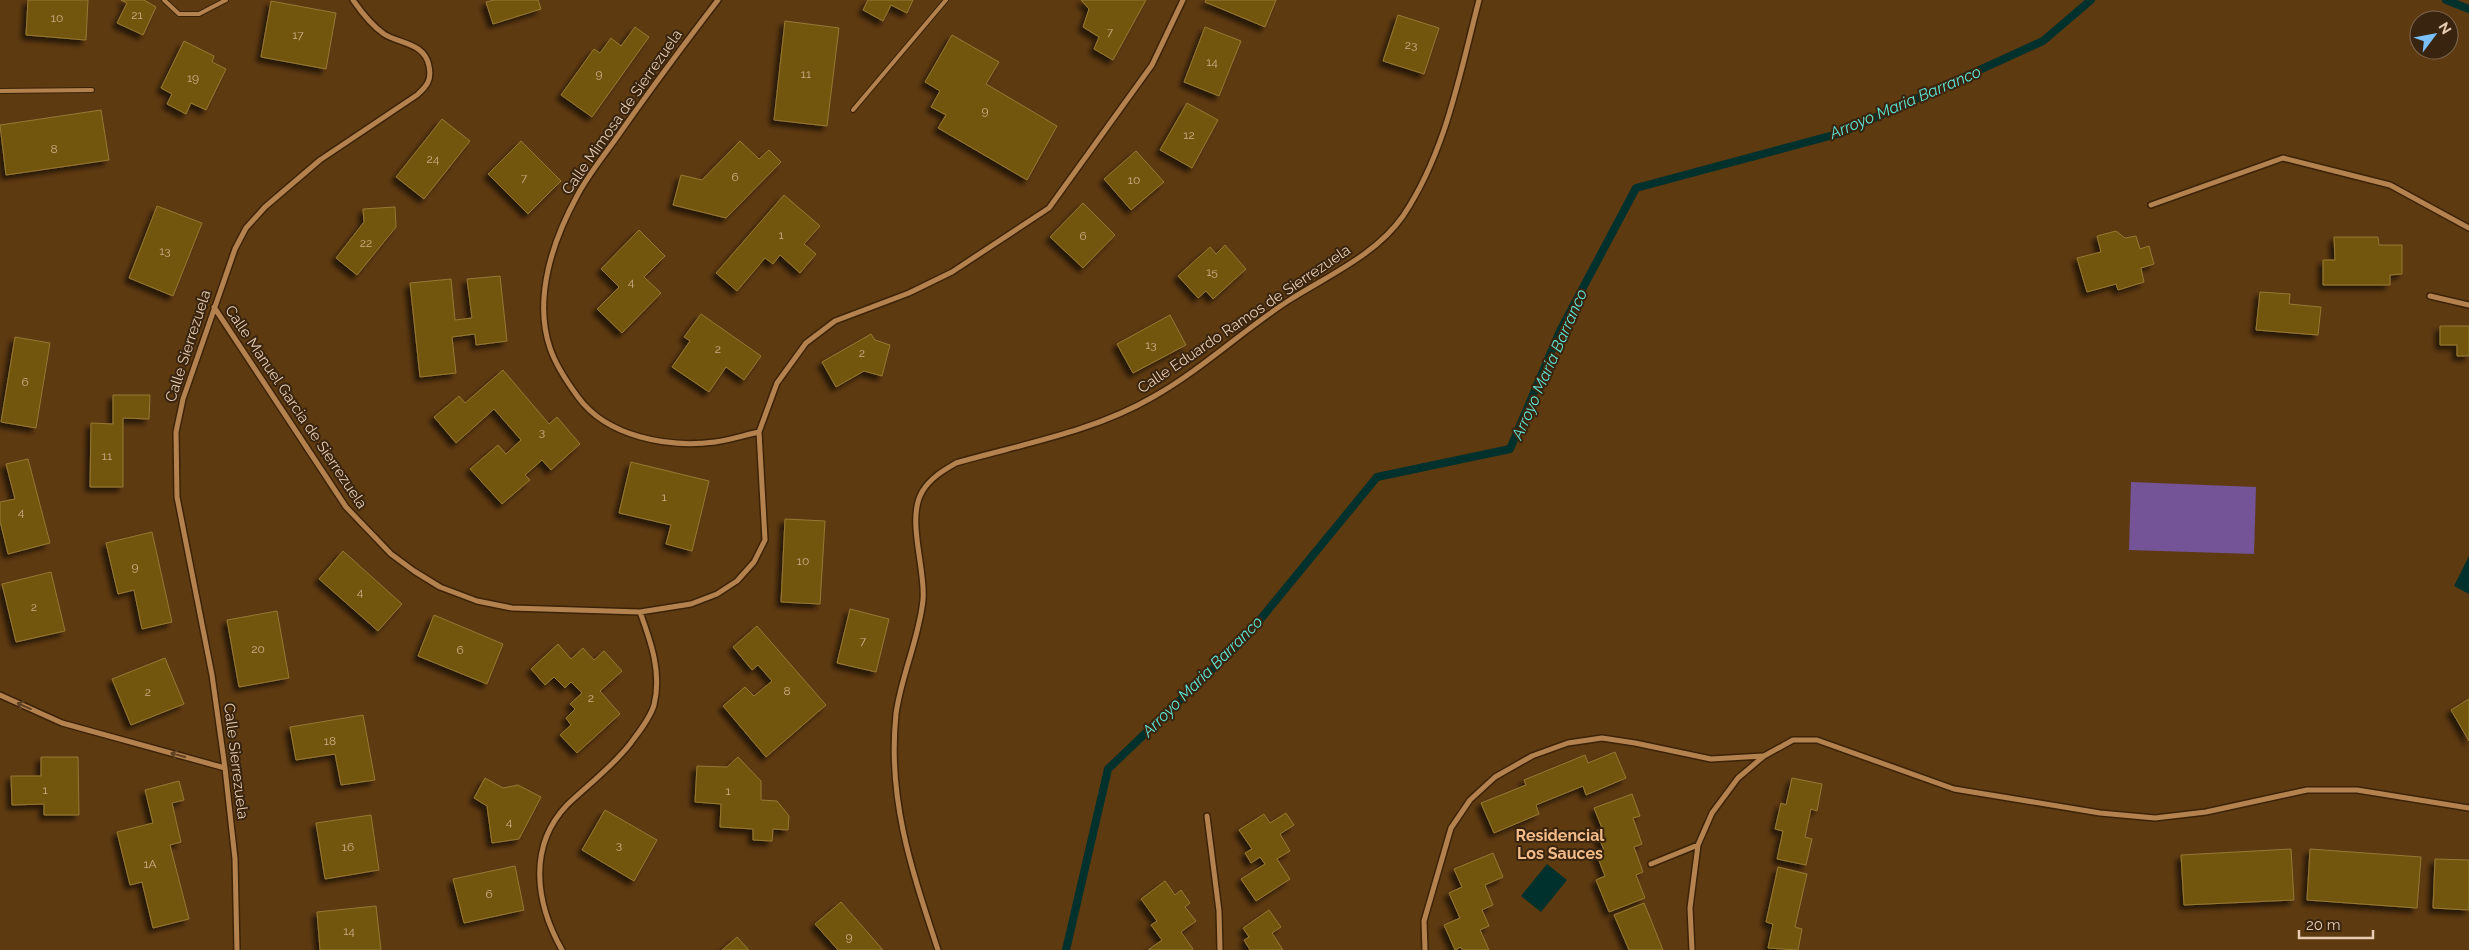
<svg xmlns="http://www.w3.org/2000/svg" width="2469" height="950" viewBox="0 0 2469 950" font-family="Raleway,sans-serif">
<defs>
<filter id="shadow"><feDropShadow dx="-4.5" dy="4.5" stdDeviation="2.5" flood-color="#0009"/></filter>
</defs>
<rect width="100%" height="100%" fill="#5e3a11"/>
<!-- green -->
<path fill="#745397" d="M2131 482 2256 487 2254 554 2129 550Z"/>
<!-- water -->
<path fill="#01312c" d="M2469 556V594L2454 586Z
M1547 864 1567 880 1541 912 1521 896Z"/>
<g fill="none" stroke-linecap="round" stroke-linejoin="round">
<!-- stream -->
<path stroke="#01312c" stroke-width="8" d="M2446 0 2469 9
M1066 950 1108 769 1245 638 1377 477 1510 449 1560 331 1636 188 1841 133 2043 41 2091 0"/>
</g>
<!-- building -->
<path fill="#73570c" stroke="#957835" filter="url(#shadow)" d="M28 0H88L86 40 26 35Z
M121 0H144L156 7 143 35 117 23 127 3Z
M494 0H538L541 9 493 24 486 2Z
M868 0H913L907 13 891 5 883 21 863 10Z
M1081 0H1146L1113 60 1094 49 1099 37 1083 27 1089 9Z
M1206 0H1276L1265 27 1205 2Z
M271 1 336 13 326 69 261 57Z
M1398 15 1439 28 1424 74 1383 61Z
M785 21 839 28 827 126 774 120Z
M635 27 649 37 592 117 561 95 594 49 600 53 611 38 621 46Z
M1205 27 1241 41 1219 96 1184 82Z
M952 35 999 62 986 84 1057 126 1027 180 938 128 946 115 931 107 940 91 925 82Z
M184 41 214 56 212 62 226 69 206 110 191 103 186 114 167 104 172 94 161 88Z
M1187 103 1218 120 1192 168 1160 150Z
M101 110 109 160 6 175 0 125Z
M442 119 470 141 424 199 396 177Z
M521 141 561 181 528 214 488 174Z
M740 141 759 159 769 150 781 162 726 218 673 205 681 175 702 180Z
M1136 151 1164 182 1131 210 1104 179Z
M784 195 820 226 804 244 816 254 800 273 780 255 773 264 765 258 737 291 716 273Z
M1083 203 1115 235 1083 268 1050 237Z
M157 206 202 223 173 296 129 278Z
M395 207 396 227 357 275 336 258 364 222 363 209Z
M639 230 665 256 644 277 661 293 622 333 597 309 619 287 601 269Z
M2116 231 2125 238 2136 236 2140 249 2149 246 2154 264 2141 268 2144 282 2118 290 2116 284 2087 292 2077 258 2101 252 2097 236Z
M2334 237H2378L2379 245H2402V274L2390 275V285H2323V260H2335Z
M1225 245 1246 269 1213 299 1206 291 1198 298 1178 276 1210 247 1216 254Z
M500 276 507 341 476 345 475 334 452 337 456 373 420 377 410 283 451 279 455 320 472 318 467 279Z
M2260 292 2290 294 2289 304 2321 307 2318 335 2256 330Z
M701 314 761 356 744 380 726 367 709 392 672 367 690 341 684 337Z
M1170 315 1186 345 1133 373 1117 344Z
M2440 326H2469V356H2457V345H2440Z
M871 334 875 340 890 345 882 376 864 371 836 387 822 362Z
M15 337 50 343 36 428 1 422Z
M503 370 549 424 557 417 580 444 551 470 542 460 525 475 530 480 502 504 470 469 498 445 506 454 521 440 494 409 456 443 434 417 459 396 465 403Z
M113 395H150L149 419 123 418V487H90L91 423 113 424Z
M28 459 50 543 8 554 0 521V502L15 499 6 464Z
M631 462 709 481 692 551 666 544 671 525 619 513Z
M785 519 825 521 820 604 781 602Z
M152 532 172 622 142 629 134 590 118 594 106 543Z
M343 551 402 604 378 631 319 579Z
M51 572 65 631 16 642 2 584Z
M850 609 889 619 876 672 837 663Z
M277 611 289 678 239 687 227 620Z
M434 615 503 644 487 684 418 656Z
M757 626 826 705 766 757 723 706 745 687 754 696 772 681 758 665 752 670 733 647Z
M558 644 571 659 583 648 594 660 604 651 622 671 600 691 620 714 577 753 560 735 571 725 566 718 575 709 570 704 582 693 571 682 565 688 554 677 545 685 531 669Z
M165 658 184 704 131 725 112 679Z
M2469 699V741L2451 710Z
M363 715 375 780 341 785 335 754 296 760 290 727Z
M1615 752 1626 778 1586 795 1583 786 1536 805 1539 814 1494 833 1481 803 1526 785 1524 780 1585 755 1588 763Z
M41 757H78L79 815H44V804L12 805 11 776H41Z
M738 757 761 781V800L777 801 789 816 788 830 773 829 772 841 753 840V829L720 827 721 804 695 802 697 766 727 767Z
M485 778 503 788 518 785 541 797 519 839 492 843 487 806 474 798Z
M1792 778 1822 784 1817 811 1811 809 1805 837 1812 839 1806 865 1777 859 1783 831 1775 829 1781 803 1786 805Z
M179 781 184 800 172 803 181 842 170 845 189 919 153 928 142 882 130 885 117 832 153 823 145 790Z
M1632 794 1640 816 1633 818 1642 844 1634 847 1643 872 1636 875 1645 898 1609 912 1596 880 1605 876 1596 853 1604 850 1596 831 1602 828 1594 808Z
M605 810 657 840 634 881 582 850Z
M1286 813 1294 825 1280 834 1290 851 1277 859 1290 879 1256 901 1241 879 1265 864 1260 857 1251 863 1245 853 1252 849 1239 830 1264 814 1270 823Z
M371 815 379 870 325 879 316 823Z
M2291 849 2294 900 2184 905 2181 855Z
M2310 849 2421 857 2417 908 2307 900Z
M1493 853 1503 877 1485 885 1493 905 1482 910 1489 926 1480 930 1489 950H1462L1461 947 1455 950 1444 925 1460 918 1449 893 1462 887 1454 869Z
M2435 859 2469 860V910L2433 908Z
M515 866 524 910 464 923 453 879Z
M1778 867 1807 874 1795 927 1802 929 1798 950 1768 948 1773 924 1766 922Z
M1165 881 1175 895 1181 890 1190 903 1185 907 1196 921 1181 932 1193 949 1192 950H1148L1162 940 1151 925 1157 921 1141 899Z
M841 902 883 950H838L815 924Z
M1644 903 1649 915 1663 950H1629L1614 915Z
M376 906 381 950H320L317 912Z
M1269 910 1281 927 1272 933 1283 950H1250L1244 940 1249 937 1243 928Z
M737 937 749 950H722Z"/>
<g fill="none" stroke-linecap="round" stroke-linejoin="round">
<defs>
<path id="lane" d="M164 0 179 14H199L226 0
M0 91 92 90
M853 110 946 0"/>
<path id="street" d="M718 0C685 43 653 86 622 130 607 152 589 173 577 196 553 240 533 298 550 348 556 366 567 382 578 397 607 437 668 448 715 442 730 440 745 435 759 432
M2151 205 2283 158 2390 185 2469 228
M2430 296 2469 305
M214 307 346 507 391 554 414 571 440 587 477 601 512 608 640 612 691 604 717 594 737 581 754 562 765 540 759 432 777 383 806 343 835 321 909 293 952 272 1049 208 1152 65 1183 0
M0 695 62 723 225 768
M1207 816 1219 911 1220 950
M1651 864 1698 845
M237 950 235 859 225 768 212 675 177 497 176 432 183 399 235 249 246 228 265 207 320 160 417 95C427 86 432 80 429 66 425 43 400 44 384 34 371 25 362 13 353 0
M562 950C536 904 527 847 567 805 588 785 612 767 630 744 638 733 650 719 654 705 662 673 651 642 640 612
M938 950C912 871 887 799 896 714 901 676 919 639 923 600 926 569 906 520 922 492 930 478 944 470 956 463 1022 444 1093 432 1153 397 1201 370 1242 331 1288 301 1327 276 1376 255 1403 216 1446 152 1460 73 1479 0
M1425 950 1424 921 1451 828 1470 800 1495 777 1532 756 1568 743 1602 738 1635 743 1711 759 1763 756
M1692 950 1690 908 1698 845 1712 813 1738 778 1764 756 1793 740H1817L1954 789 2100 813 2155 818 2206 812 2307 790H2357L2469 808"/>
</defs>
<!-- lane casing -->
<use href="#lane" stroke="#3c2307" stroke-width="6"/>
<!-- street casing -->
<use href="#street" stroke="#3c2307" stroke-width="8"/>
<!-- lane -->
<use href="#lane" stroke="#b4824f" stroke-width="4"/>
<!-- street -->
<use href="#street" stroke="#b4824f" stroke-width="5"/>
</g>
<!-- one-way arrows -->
<defs><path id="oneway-shaft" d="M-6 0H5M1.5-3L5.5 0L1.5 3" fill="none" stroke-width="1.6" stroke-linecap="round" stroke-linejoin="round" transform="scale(1.25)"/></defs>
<g stroke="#5e4022">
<use href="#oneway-shaft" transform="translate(24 706) rotate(-156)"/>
<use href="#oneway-shaft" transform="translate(178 755) rotate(-165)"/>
</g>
<g text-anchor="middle" stroke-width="4" stroke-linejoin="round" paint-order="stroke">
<!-- number labels -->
<g font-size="12" fill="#caaf88">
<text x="137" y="19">21</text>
<text x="57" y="22">10</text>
<text x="1110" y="36">7</text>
<text x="298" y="39">17</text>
<text x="1411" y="49">23</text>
<text x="1212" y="66">14</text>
<text x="599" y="78">9</text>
<text x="806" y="78">11</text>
<text x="193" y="82">19</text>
<text x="985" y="115">9</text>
<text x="1189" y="139">12</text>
<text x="54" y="153">8</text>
<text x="433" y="163">24</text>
<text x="735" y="181">6</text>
<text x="524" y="182">7</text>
<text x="1134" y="184">10</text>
<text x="781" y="239">1</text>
<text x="1083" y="240">6</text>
<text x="366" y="247">22</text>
<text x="165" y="255">13</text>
<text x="1212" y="276">15</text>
<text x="631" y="286">4</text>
<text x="1151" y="349">13</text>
<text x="718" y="353">2</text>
<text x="862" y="357">2</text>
<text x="25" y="386">6</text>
<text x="542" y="436">3</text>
<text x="107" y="460">11</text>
<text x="664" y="501">1</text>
<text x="21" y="516">4</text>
<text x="803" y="565">10</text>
<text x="135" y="571">9</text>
<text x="360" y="596">4</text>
<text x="34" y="611">2</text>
<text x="863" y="645">7</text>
<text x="258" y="653">20</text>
<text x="460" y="654">6</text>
<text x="787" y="695">8</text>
<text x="148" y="696">2</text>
<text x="591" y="702">2</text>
<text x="330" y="745">18</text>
<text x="45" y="794">1</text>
<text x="728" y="795">1</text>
<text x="509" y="826">4</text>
<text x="619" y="849">3</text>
<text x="348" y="851">16</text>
<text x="150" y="868">1A</text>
<text x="489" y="898">6</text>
<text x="349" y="935">14</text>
<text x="849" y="941">9</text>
</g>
<!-- street labels -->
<g font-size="15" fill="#e7ccb2" stroke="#39240f">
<text transform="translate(622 112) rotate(-55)" y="5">Calle Mimosa de Sierrezuela</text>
<text transform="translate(1244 319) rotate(-34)" y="5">Calle Eduardo Ramos de Sierrezuela</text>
<text transform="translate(188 346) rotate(-72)" y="5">Calle Sierrezuela</text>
<text transform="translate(296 407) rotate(56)" y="5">Calle Manuel Garcia de Sierrezuela</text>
<text transform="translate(236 761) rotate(83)" y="5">Calle Sierrezuela</text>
</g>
<!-- water labels -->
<g font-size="16" font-style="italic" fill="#5de7d7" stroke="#39240f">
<text transform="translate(1905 102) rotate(-23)" y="6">Arroyo Maria Barranco</text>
<text transform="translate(1549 364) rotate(-66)" y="6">Arroyo Maria Barranco</text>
<text transform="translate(1202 676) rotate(-45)" y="6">Arroyo Maria Barranco</text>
</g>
<!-- neighbourhood labels -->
<g font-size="16" font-weight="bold" fill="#f2bb87" stroke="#39240f">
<text x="1560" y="841">Residencial<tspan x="1560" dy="18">Los Sauces</tspan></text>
</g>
</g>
<!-- north arrow -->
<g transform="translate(2434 35) rotate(58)"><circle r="24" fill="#39240f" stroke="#7f6750"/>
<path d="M0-4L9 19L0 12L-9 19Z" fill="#7abff8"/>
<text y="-8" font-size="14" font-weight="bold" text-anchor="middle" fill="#e7ccb2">N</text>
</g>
<!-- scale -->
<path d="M2299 930v8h74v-8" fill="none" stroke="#e7ccb2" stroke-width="2.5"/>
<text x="2306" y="930" font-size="15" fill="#e7ccb2" stroke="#39240f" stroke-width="4" paint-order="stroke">20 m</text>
</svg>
